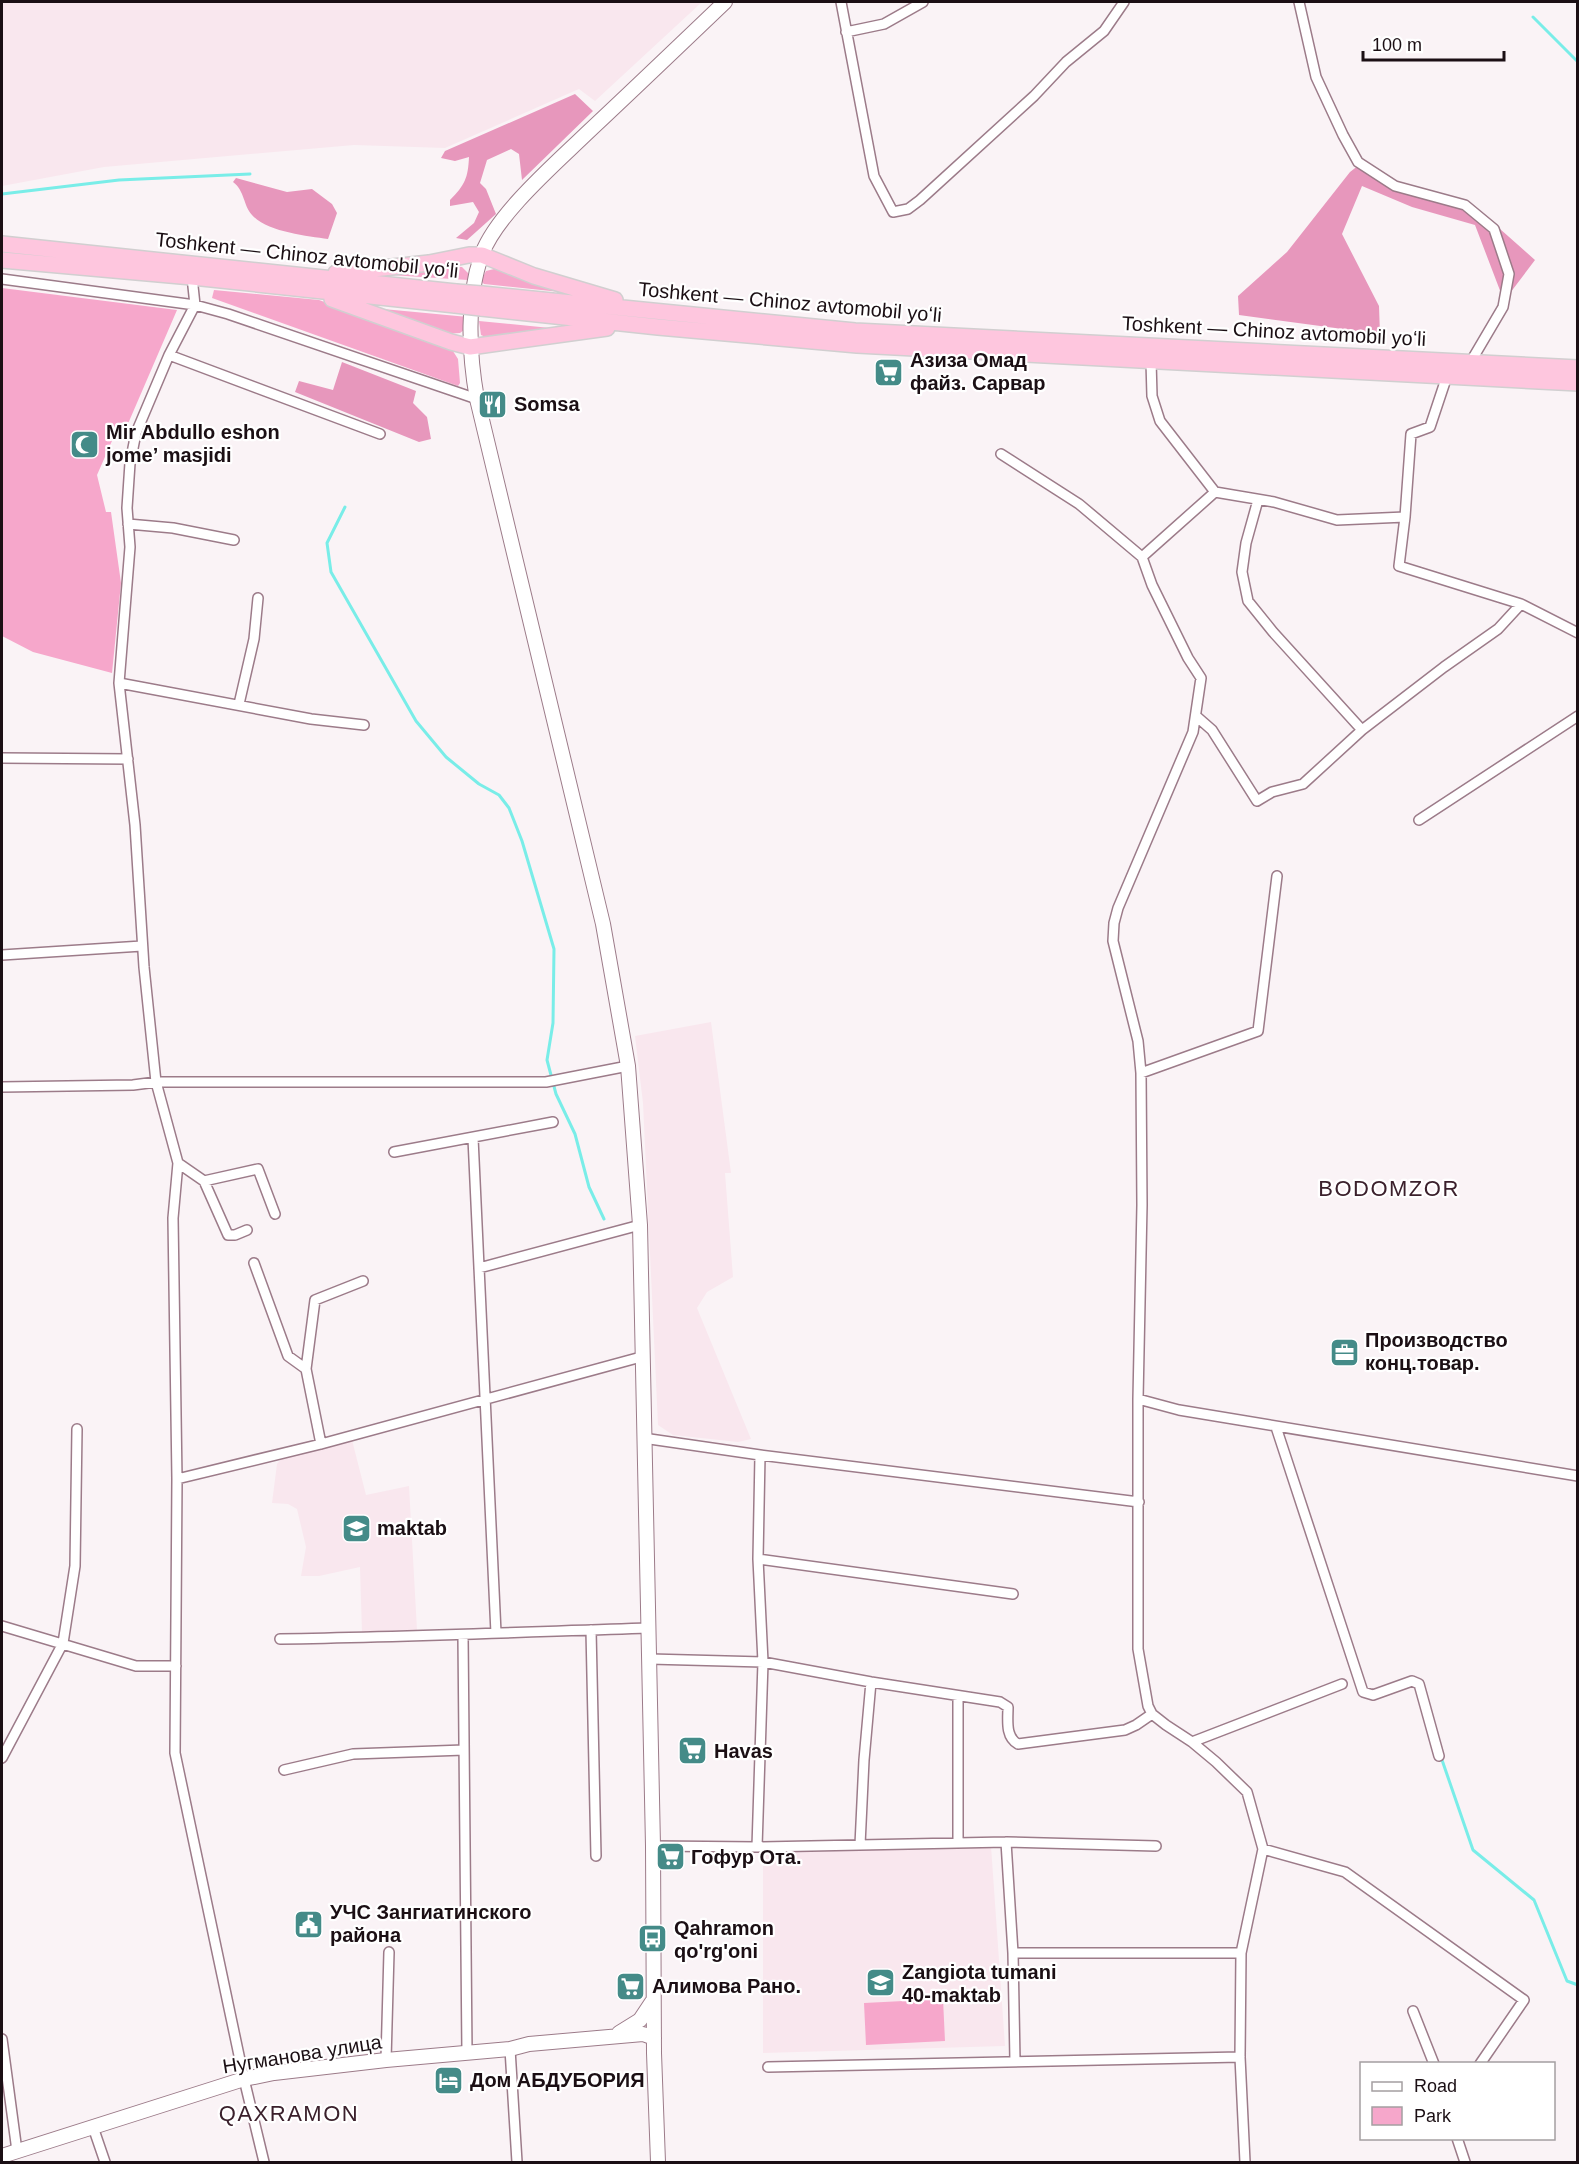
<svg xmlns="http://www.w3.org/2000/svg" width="1579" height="2164" viewBox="0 0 1579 2164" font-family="Helvetica,sans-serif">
<rect width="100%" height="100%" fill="#faf3f6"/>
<!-- built -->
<path fill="#f9e7ee" d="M2 2H702L595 101 579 89 445 148 354 145 104 167 2 186Z
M711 1022 731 1173H725L733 1277 707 1292 697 1308 751 1439 738 1442 673 1435 658 1425 643 1103 635 1036Z
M352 1440 366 1495 409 1486 417 1630 362 1633 360 1567 319 1576H301L306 1547 297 1509 288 1504 272 1503 277 1464 283 1457Z
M991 1846 1005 2046 763 2053V1852Z"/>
<!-- green -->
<path fill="#f6a7cb" d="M448 266 462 267 468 273V280L375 274Z
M498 268 560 292 484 284 481 281 486 271Z
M2 288 177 310 124 433 115 434 97 475 106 512H111L121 583 112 673 33 652 2 636Z
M214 290 319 300 451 348 458 359 460 383 458 386 212 298Z
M362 307 468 317 464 330 460 333 444 334Z
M479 321 570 330 488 338 481 335Z
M943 1999 945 2041 866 2045 864 2003Z"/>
<!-- forest -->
<path fill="#e797bc" d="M575 94 593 111 522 180 519 154 511 149 487 160 480 183 486 189 496 214 467 240 456 238 474 223 479 212 473 202 450 206V200C465 185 468 178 469 157L455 161 441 158 445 151Z
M1359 165 1407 193 1482 213 1535 260 1504 301 1475 225 1412 207 1362 186 1342 234 1379 306 1380 334 1239 315 1238 296 1287 252 1350 172Z
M236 178 287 192 312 189 332 204 337 213 328 239C307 236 267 232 252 215 243 205 245 191 233 182Z
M342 362 416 391 413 403 427 417 431 439 419 442 295 392 299 381 333 390Z"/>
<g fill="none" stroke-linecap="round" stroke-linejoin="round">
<!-- stream -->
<path stroke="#79ede8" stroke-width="3" d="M1533 17 1578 62
M2 194 119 180 250 174
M345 507 327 543 331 572 416 721 446 757 479 784 499 795 509 808 522 841 554 949 553 1023 547 1060 556 1094 575 1134 589 1187 604 1219
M1441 1757 1473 1850 1534 1900 1567 1981 1578 1985"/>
<defs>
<path id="minor" d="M841 2 874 176 893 212 908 209 920 200 1034 96 1066 62 1104 31 1124 2
M1299 2 1316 77 1343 135 1358 162 1395 186 1465 205 1494 229 1509 274 1503 307 1470 363
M846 32 884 24 923 2
M192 277 195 305 169 355 136 433 130 463 127 508 130 547 119 683 135 825 144 967 156 1082 178 1163 173 1218 177 1479 175 1753 244 2079 264 2162
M2 279 195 305 228 314 477 399
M169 355 380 434
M1447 376 1430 427 1411 434 1405 517 1399 566 1521 604 1578 633
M1001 454 1079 504 1142 557 1152 585 1188 658 1201 678 1193 732 1118 908 1114 923 1113 941 1138 1041 1141 1073 1142 1205 1138 1399V1649L1148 1706 1152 1714 1166 1725 1192 1742 1216 1762 1247 1792 1263 1849 1241 1953 1240 2057 1245 2162
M1215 492 1274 502 1337 520 1405 517
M1258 500 1246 543 1242 572 1248 601 1273 632 1362 730
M128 524 173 528 234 540
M1142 557 1215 492 1160 421 1152 396 1151 361
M119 683 311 719 364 725
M239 704 254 639 258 598
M1196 716 1212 730 1257 801 1272 792 1303 784 1362 730 1444 667 1498 629 1521 604
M2 758 128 759
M1419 820 1578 716
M2 955 142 946
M1141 1073 1258 1031 1277 876
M2 1087 133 1085 156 1082H546L628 1066
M473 1138 496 1633
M394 1152 553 1122
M178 1163 204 1181 228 1235H235L247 1230
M204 1181 258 1169 275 1214
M254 1263 288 1356 306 1369
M479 1268 640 1225
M1138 1399 1179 1410 1578 1476
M1276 1427 1363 1692 1373 1695 1412 1681 1419 1684 1439 1756
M643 1438 760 1455 1139 1502
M321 1444 306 1369 315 1300 363 1281
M177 1479 321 1444 641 1357
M758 1559 1013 1594
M2 1626 136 1666H176
M591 1630 596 1856
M463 1636 467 2053
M280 1639C403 1637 526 1632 649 1628
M650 1659 763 1662 871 1682 1000 1702 1008 1707C1008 1720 1005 1737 1018 1744L1125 1730 1136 1725 1152 1714
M1192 1742 1342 1684
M2 1758 63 1643 75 1566 77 1429
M284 1770 353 1754 464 1750
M1006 1842 1013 1953 1015 2061
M958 1843V1696
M860 1845 864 1760 871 1682
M653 1846 757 1847 1006 1842 1156 1846
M757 1847 763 1662 758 1559 760 1455
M1263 1849 1345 1872 1524 2000 1480 2064
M1013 1953H1241
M1413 2011 1434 2064
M2 2039 17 2151
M510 2049 517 2162
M386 2060 389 1952
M768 2067 1240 2057
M93 2127 105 2162
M1457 2138 1465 2162"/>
<path id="secondary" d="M619 2033 640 2020 652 2002
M2 2156 244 2079 274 2073 386 2060 510 2049 529 2044 643 2034 654 2038
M658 2162 654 2053 653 1846 640 1225 628 1066 603 924 477 399C469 354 466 298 482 254 497 214 555 164 586 134 633 90 679 46 725 2"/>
<path id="trunk" d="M2 244 456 292
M2 260 192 277 455 305
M336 273 429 263 469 255H482L534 276 615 300
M482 294 855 331 1578 368
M332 299 451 342 470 347 607 328
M481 308 658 327 857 345 1578 383"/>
</defs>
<!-- minor casing -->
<use href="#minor" stroke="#9c7b89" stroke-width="12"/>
<!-- secondary casing -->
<use href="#secondary" stroke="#9c7b89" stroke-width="16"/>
<!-- trunk casing -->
<use href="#trunk" stroke="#d1cfd0" stroke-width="18"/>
<!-- minor -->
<use href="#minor" stroke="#fff" stroke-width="9"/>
<!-- secondary -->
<use href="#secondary" stroke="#fff" stroke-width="14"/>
<!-- trunk -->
<use href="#trunk" stroke="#fec6de" stroke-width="15"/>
<defs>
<path id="trunk-bridge" d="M456 292 482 294
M455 305 481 308"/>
</defs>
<!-- trunk-bridge casing -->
<use href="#trunk-bridge" stroke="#d1cfd0" stroke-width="18" stroke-linecap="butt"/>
<!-- trunk-bridge -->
<use href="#trunk-bridge" stroke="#fec6de" stroke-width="15"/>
</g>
<!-- icons -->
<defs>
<symbol id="supermarket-square" viewBox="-11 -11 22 22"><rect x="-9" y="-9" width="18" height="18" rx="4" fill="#448b88" stroke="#fff"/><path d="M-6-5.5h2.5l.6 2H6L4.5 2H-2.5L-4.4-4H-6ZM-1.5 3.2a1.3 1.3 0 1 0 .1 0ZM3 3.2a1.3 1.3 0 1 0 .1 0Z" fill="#fff"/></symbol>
<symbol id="restaurant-square" viewBox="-11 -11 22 22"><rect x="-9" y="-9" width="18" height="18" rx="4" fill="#448b88" stroke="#fff"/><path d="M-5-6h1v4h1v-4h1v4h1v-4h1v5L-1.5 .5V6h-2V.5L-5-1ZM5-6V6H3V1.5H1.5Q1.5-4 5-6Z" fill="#fff"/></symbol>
<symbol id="mosque-square" viewBox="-11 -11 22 22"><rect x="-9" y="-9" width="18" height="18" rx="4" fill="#448b88" stroke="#fff"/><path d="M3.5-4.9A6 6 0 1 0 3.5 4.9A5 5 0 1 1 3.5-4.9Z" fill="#fff"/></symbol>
<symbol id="office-square" viewBox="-11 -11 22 22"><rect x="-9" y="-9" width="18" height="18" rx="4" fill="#448b88" stroke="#fff"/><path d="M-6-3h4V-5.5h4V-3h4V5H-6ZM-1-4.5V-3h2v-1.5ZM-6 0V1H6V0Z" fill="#fff"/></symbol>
<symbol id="school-square" viewBox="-11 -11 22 22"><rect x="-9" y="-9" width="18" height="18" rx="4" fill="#448b88" stroke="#fff"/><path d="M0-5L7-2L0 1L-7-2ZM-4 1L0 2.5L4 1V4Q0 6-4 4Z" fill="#fff"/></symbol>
<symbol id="civic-square" viewBox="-11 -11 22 22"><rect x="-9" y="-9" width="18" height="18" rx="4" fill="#448b88" stroke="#fff"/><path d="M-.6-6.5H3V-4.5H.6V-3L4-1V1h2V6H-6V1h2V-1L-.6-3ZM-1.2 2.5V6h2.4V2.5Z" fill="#fff"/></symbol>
<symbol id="bus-square" viewBox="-11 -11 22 22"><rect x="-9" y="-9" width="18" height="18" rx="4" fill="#448b88" stroke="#fff"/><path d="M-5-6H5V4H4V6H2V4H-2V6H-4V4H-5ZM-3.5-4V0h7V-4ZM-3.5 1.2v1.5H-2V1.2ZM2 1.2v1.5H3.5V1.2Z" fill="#fff"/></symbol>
<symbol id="hotel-square" viewBox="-11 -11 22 22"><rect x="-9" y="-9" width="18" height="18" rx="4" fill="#448b88" stroke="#fff"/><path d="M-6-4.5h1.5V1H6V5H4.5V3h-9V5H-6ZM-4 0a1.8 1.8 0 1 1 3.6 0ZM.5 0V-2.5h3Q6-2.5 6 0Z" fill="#fff"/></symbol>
</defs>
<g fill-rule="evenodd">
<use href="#supermarket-square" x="872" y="356" width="33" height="33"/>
<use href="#restaurant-square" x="476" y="388" width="33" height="33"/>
<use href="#mosque-square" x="68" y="428" width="33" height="33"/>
<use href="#office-square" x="1328" y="1336" width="33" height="33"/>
<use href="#school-square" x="340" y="1512" width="33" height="33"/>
<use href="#supermarket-square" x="676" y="1734" width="33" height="33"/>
<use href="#supermarket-square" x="654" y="1840" width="33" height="33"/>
<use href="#civic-square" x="292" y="1908" width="33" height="33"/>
<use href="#bus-square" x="636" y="1922" width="33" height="33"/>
<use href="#school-square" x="864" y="1966" width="33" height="33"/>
<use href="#supermarket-square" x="614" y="1970" width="33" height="33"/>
<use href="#hotel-square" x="432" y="2064" width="33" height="33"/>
</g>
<g text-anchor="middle" stroke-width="4.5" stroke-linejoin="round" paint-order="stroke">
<!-- street labels -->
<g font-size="20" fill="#1b0f14" stroke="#fff">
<text transform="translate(307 255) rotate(6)" y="7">Toshkent — Chinoz avtomobil yoʻli</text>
<text transform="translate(790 302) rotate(5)" y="7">Toshkent — Chinoz avtomobil yoʻli</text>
<text transform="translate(1274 331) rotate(3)" y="7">Toshkent — Chinoz avtomobil yoʻli</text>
<text transform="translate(302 2054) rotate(-9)" y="7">Нугманова улица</text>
</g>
<!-- poi labels -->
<g font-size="20" font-weight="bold" fill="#1b0f14" stroke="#fff" text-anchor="start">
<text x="910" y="367">Азиза Омад<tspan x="910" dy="23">файз. Сарвар</tspan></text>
<text x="514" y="411">Somsa</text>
<text x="106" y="439">Mir Abdullo eshon<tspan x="106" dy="23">jome’ masjidi</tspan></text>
<text x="1365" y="1347">Производство<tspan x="1365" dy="23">конц.товар.</tspan></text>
<text x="377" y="1535">maktab</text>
<text x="714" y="1758">Havas</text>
<text x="691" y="1864">Гофур Ота.</text>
<text x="330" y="1919">УЧС Зангиатинского<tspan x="330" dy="23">района</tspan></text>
<text x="674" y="1935">Qahramon<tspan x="674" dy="23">qo'rg'oni</tspan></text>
<text x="902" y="1979">Zangiota tumani<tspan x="902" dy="23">40-maktab</tspan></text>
<text x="652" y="1993">Алимова Рано.</text>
<text x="470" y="2087">Дом АБДУБОРИЯ</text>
</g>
<!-- quarter labels -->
<g font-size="22" letter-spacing="1.5" fill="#3b202c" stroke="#fff">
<text x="1389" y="1196">BODOMZOR</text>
<text x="289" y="2121">QAXRAMON</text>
</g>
</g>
<!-- border -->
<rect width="1579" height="2164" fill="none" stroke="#1b0f14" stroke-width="6"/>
<!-- legend -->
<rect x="1360" y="2062" width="195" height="78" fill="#ffffff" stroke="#a49fa1" stroke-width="1.5"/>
<rect x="1372" y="2082" width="30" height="9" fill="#ffffff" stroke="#a49fa1" stroke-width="1.5"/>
<text x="1414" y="2092" font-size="18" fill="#1b0f14">Road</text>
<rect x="1372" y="2107" width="30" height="18" fill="#f6a7cb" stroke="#a49fa1" stroke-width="1.5"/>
<text x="1414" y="2122" font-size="18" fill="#1b0f14">Park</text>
<!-- scale -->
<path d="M1363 51v9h141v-9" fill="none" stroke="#1b0f14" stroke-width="3"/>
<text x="1372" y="51" font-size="18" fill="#1b0f14" stroke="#ffffff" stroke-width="4.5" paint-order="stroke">100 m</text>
</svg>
